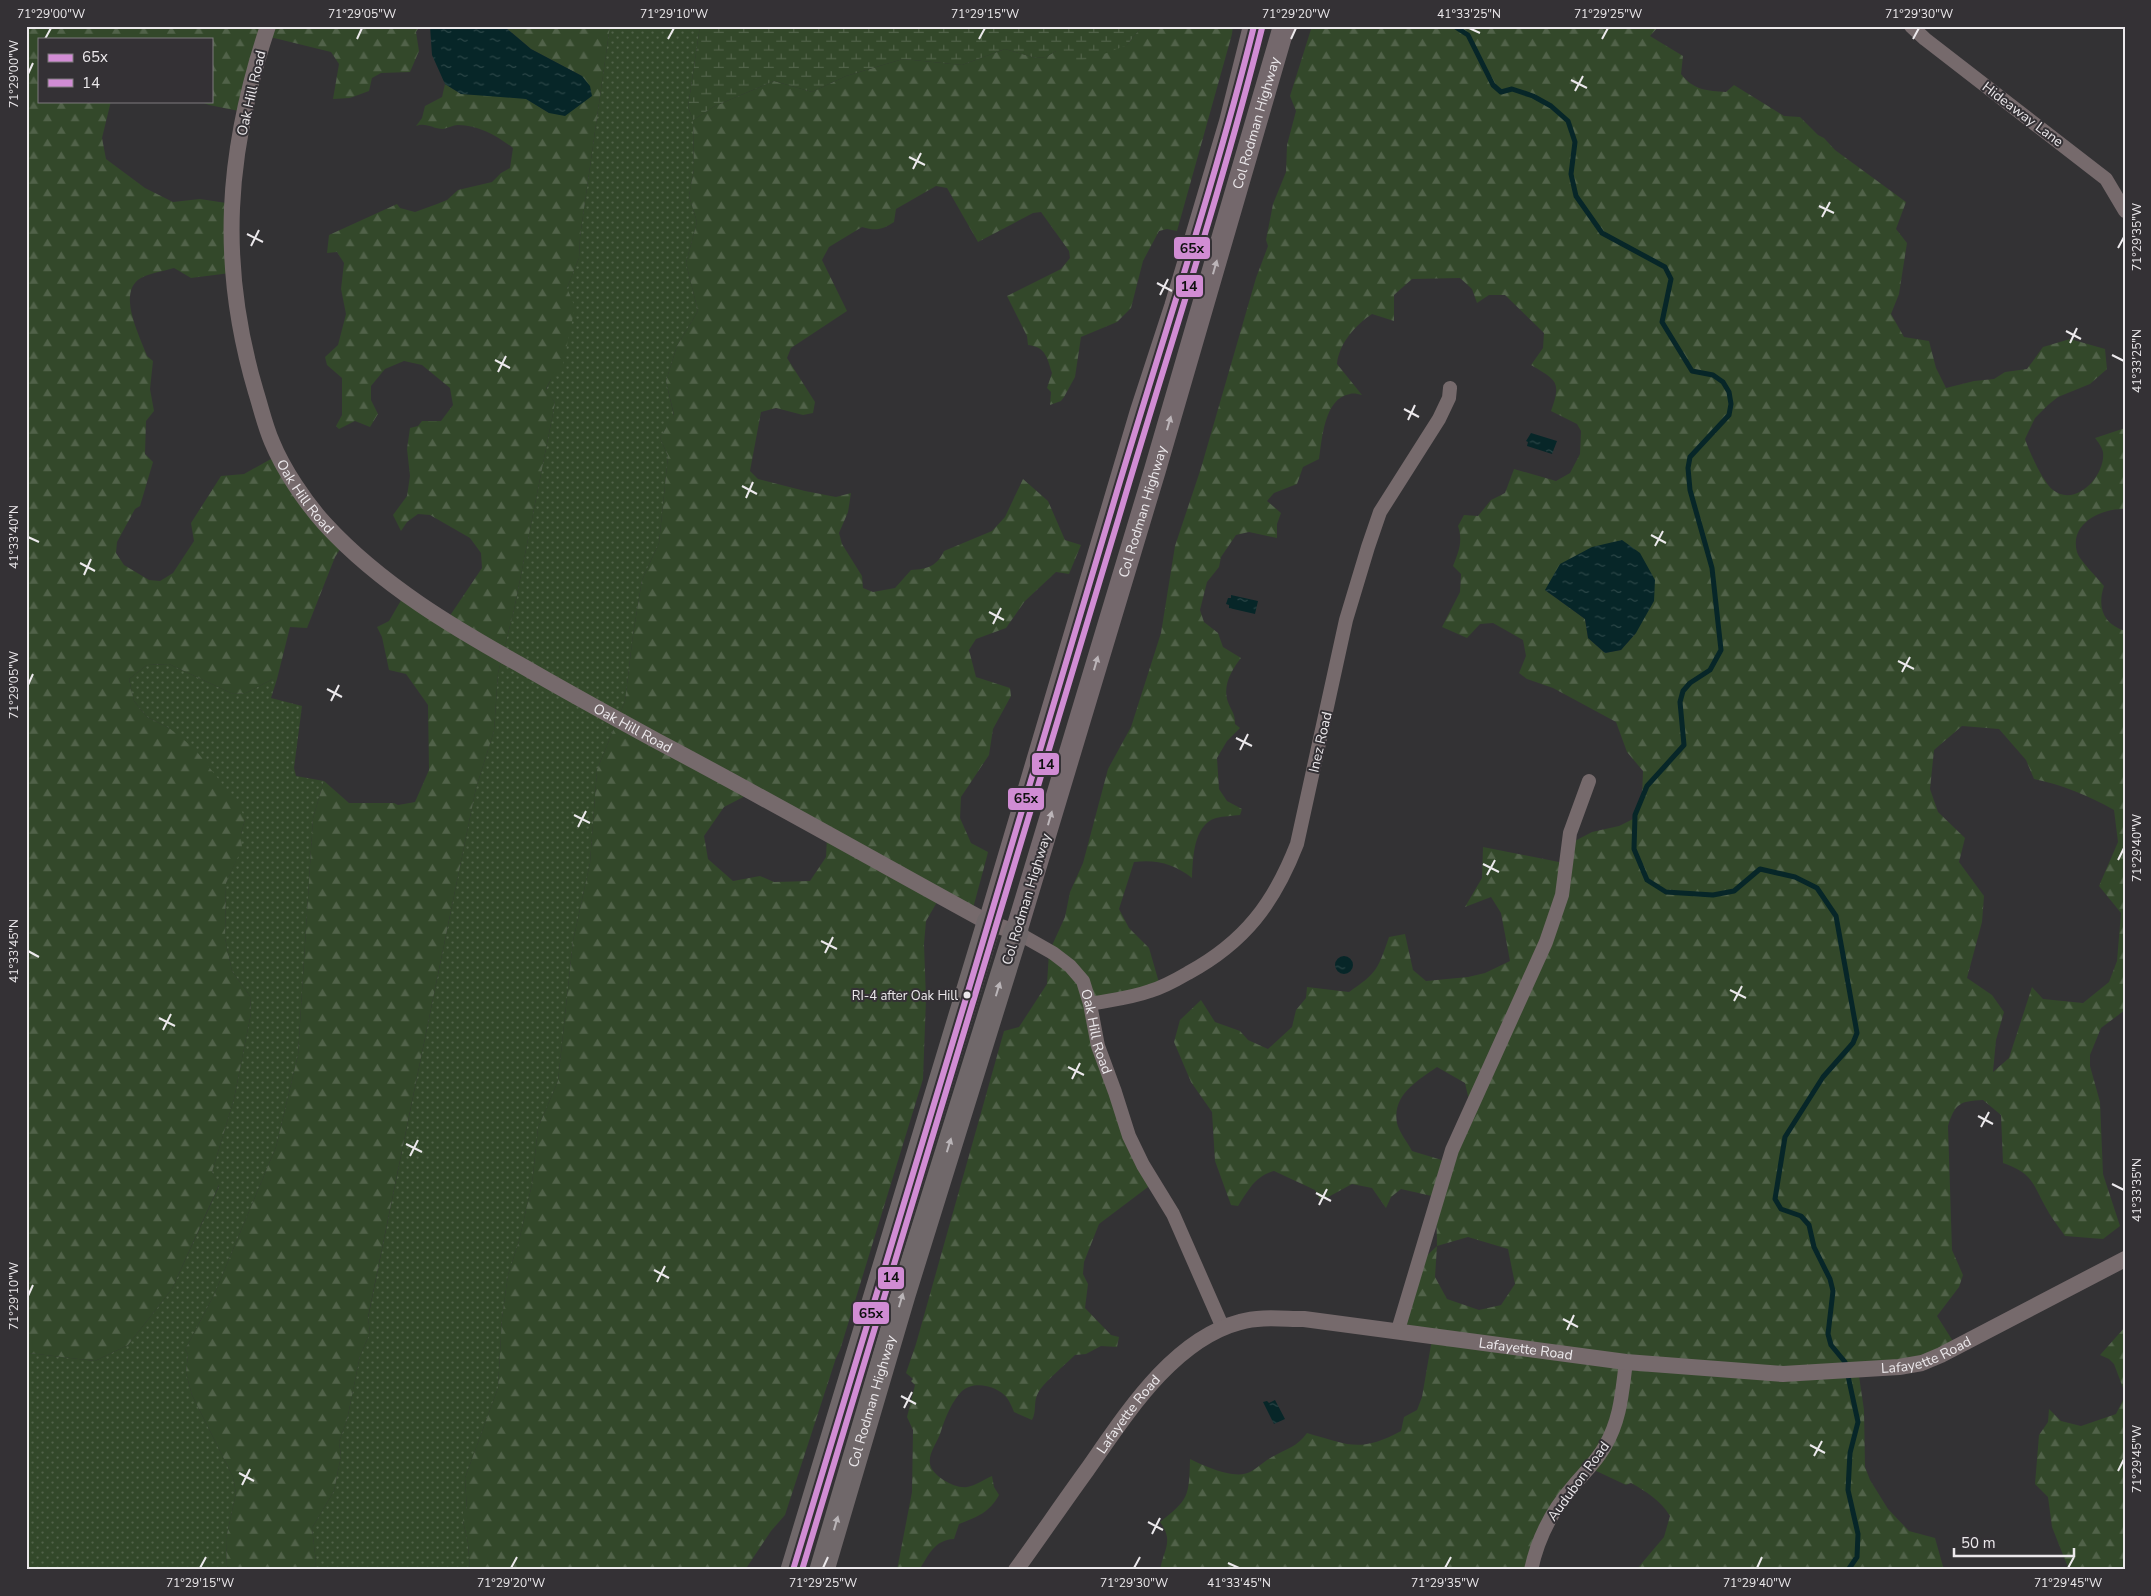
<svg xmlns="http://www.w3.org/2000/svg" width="2151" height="1596" viewBox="0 0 2151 1596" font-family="'Nunito Sans',sans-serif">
<defs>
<pattern id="grass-dots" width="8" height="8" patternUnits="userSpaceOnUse" patternTransform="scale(1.25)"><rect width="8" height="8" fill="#33482a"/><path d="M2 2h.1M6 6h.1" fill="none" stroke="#516249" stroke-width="1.8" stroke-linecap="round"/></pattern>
<pattern id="forest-firs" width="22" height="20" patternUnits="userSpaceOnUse" patternTransform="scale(1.25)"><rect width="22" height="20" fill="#33482a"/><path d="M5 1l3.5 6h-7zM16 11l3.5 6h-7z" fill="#516249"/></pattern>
<pattern id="wetland-marsh" width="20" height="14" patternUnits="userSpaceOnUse" patternTransform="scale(1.25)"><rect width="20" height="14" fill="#33482a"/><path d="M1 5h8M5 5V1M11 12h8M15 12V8" fill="none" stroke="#516249"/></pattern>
<pattern id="water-ripples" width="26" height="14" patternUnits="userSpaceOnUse" patternTransform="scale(1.25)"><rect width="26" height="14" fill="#072628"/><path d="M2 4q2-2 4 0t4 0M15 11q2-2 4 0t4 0" fill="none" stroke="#2b4647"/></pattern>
</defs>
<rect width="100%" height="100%" fill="#333234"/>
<!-- grass -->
<path fill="url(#grass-dots)" d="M610 26H700L688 107 693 120 694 169 689 196 697 222 686 263 698 311 677 346 666 381 674 416 660 438 668 456 659 543 642 580 633 635 625 701 597 770 590 863 573 941 558 1081 538 1128 532 1184 519 1241 508 1275 502 1318 498 1388 465 1478 467 1511 463 1521 468 1543 470 1570H314L316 1562 312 1528 334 1491 341 1456 339 1442 347 1420 360 1356 370 1333 368 1318 476 788 494 731 498 673 514 610 555 403 546 390 551 379 567 288 579 258 580 237Z
M169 664 233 694 246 693 273 679H277L271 698 302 706 294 768 296 776 324 781 313 818 298 1055 276 1147 214 1295 185 1350 188 1354 186 1373 192 1395 233 1477 236 1493 226 1539 227 1570H26V1358L29 1353 95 1361 128 1345 172 1289 219 1186 212 1172 234 1099 251 1013 250 996 232 971 225 938 226 883 241 849V834L245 819 169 728 147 717 134 701 129 679 147 665Z"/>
<!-- forest -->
<path fill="url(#forest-firs)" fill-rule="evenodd" d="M26 26H420L416 32 419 51 410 72 381 73 372 78 369 91 350 98 333 99 339 64 331 52 270 37 244 112 209 105 198 101H211V39H39V101H111L102 138 106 159 145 188 173 202 200 199 233 204 230 273 191 278 174 268C164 271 150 273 141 278 116 292 140 336 147 356L153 361 150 389 154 411 146 421 145 454 153 462 140 506 135 509 117 542 116 553 124 565 149 580 160 581 173 573 194 541 191 523 221 476 244 474 278 455 313 503 346 540 335 557 307 628 290 627 277 679H273L246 693 233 694 169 664 147 665 129 679 134 701 147 717 169 728 194 748 239 805 245 819 241 834 242 848 226 883 225 938 232 971 250 996 251 1013 234 1099 212 1172 219 1185 172 1289 128 1345 95 1361 29 1353 26 1358Z
M500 26H610L580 237 579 258 567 288 575 307 561 374 551 379 546 389 555 403 514 610 498 673 494 731 476 788 368 1317 370 1333 360 1356 347 1420 339 1442 341 1456 334 1491 312 1528 316 1562 314 1570H227L226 1539 236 1493 233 1477 192 1395 186 1373 188 1354 185 1350 214 1295 276 1147 298 1055 313 818 324 781 349 803H394L398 805 415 802 429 770 428 705 406 674 389 670 382 637 377 627 389 621 407 590 449 617 482 568 481 553 470 538 430 515 418 514 407 522 401 531 393 515 407 496 410 476 407 449 410 428 418 426 422 421H441L453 405 450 388 422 365 404 361 385 369 371 386V400L378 414 370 427 355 421 339 429 336 426 342 415V378L327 365 325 357 338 345 346 314 341 289 344 263 337 252 327 253 329 235 397 204 400 208 415 212 437 204 447 200 458 190 492 182 501 173 510 168 513 148C497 136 479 125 458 125 453 125 448 128 443 129 433 129 426 122 416 126L422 118 425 106 442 97 445 84 461 94 509 96 513 98 516 96 527 99 549 113 582 76 531 49 505 27Z
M1142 26H1233L1232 34 1177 231 1167 229 1159 231 1143 261 1131 308 1117 322 1081 337 1075 377 1064 397 1061 401 1050 405 1051 392 1047 388 1052 373C1047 358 1046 347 1028 345L1027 336 1007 296 1061 269 1070 258 1069 251 1041 212 1033 213 978 242 947 188 936 186 896 209 894 222C882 230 876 231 862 227L829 247 822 260 847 311 791 348 787 358 815 402 813 413 803 415 776 408 761 412 750 471 758 479 805 491 836 497 851 493 848 512 839 533 842 544 862 576 863 588 873 592 895 588 911 570C928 569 937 566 944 551L992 531 1005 517 1023 479 1048 501 1065 540 1081 545 1069 574 1056 572 1025 601 1006 628 976 639 969 650 976 677 1010 688 1011 696 993 729 989 755 961 797 960 818 971 843 988 852 986 860 972 912 940 897 926 921 924 944 926 999 923 1079 840 1350 836 1358 785 1515 771 1531 745 1570H470L468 1543 463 1521V1511L467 1510 465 1478 498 1388 502 1318 508 1275 519 1241 532 1184 538 1128 558 1081 573 941 590 863 597 770 625 701 633 635 642 580 659 543 668 456 660 438 674 415 666 381 677 346 698 311 686 263 697 222 689 196 694 169 693 120 715 106 774 81 812 92 846 76 903 59 962 65 1005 49 1036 58 1046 57 1056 51 1127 45ZM751 793 827 837 826 857 810 881 774 882 760 876 733 881 708 859 704 836 724 807Z
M1312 26H1659L1650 36 1683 56 1681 74C1693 90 1708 91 1726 92L1734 85 1784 116 1800 117 1818 135 1824 138 1835 150 1906 202 1896 229 1907 243 1899 294 1891 314 1904 337 1929 341 1936 368 1946 388 1974 381 1994 379 2005 372 2027 369 2043 347 2070 339 2105 349 2107 369 2090 384 2058 397 2048 405 2035 418 2025 439C2029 451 2043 482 2053 490 2076 508 2106 475 2103 452 2102 447 2098 442 2095 438L2125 428V509C2102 508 2069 523 2077 552 2079 560 2098 578 2104 586 2097 607 2103 624 2125 631V1010L2101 1028 2090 1055V1066L2100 1102 2103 1174 2120 1226 2103 1239 2065 1236C2058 1226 2050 1216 2045 1206 2031 1180 2032 1174 2003 1163L2001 1115 1983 1100C1959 1101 1955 1104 1948 1126L1952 1250 1963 1275 1959 1287 1937 1316 1956 1346 1859 1376 1864 1410 1865 1467 1870 1480 1888 1509 1909 1531 1935 1538 1944 1570H1636L1664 1537 1670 1516C1660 1500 1647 1492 1631 1483L1626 1485 1592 1469 1558 1505 1537 1570H1160C1164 1549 1174 1541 1160 1522 1189 1499 1189 1497 1190 1459 1204 1466 1235 1480 1250 1472 1258 1468 1264 1461 1272 1457 1286 1449 1297 1447 1307 1433 1349 1445 1360 1453 1401 1431L1404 1417 1417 1410 1422 1397 1432 1339 1399 1330 1418 1264 1437 1246 1436 1197 1401 1189 1391 1197 1386 1208 1372 1188 1352 1184 1321 1201 1315 1190 1274 1171C1255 1176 1248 1191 1238 1206L1231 1205 1215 1161 1212 1112 1191 1082 1174 1042 1180 1020 1201 1000 1215 1022 1240 1031 1248 1040 1268 1049 1292 1027 1296 1010 1306 998 1307 987 1349 992C1377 973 1378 969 1389 937L1405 934 1413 970 1426 981 1468 977 1485 973 1510 961 1501 913 1491 897 1465 907 1482 878 1483 847 1564 863 1569 844 1592 832 1619 826 1633 819 1642 798 1643 771 1627 752 1616 722 1553 688 1527 679 1519 673 1526 656 1523 640 1493 623 1480 624 1467 638 1442 627 1460 592 1461 574 1453 566C1459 551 1463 541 1458 526L1464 515 1478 516 1491 500 1505 493 1514 469 1556 481 1570 473 1580 454 1581 431 1577 424 1551 411C1562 381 1556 380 1531 365L1543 348 1544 333 1505 295H1489L1477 303 1472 289 1460 278 1412 279 1394 295V321L1372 314C1355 325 1339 344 1337 364L1362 395C1358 394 1353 393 1350 394 1324 398 1322 440 1319 459L1303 467 1297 484 1274 493 1267 501 1281 513 1277 524V538L1249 532 1236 535 1221 557 1219 567 1207 582 1200 610 1204 622 1218 633 1223 647 1241 658C1232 669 1222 686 1228 702 1231 711 1235 712 1235 724L1240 728 1227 741 1217 758 1219 789 1227 801 1242 809 1240 815C1233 816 1224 816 1216 818 1193 825 1193 859 1192 878 1175 864 1156 859 1134 862L1119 909 1129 928 1149 948 1160 986 1091 1009 1152 1184 1099 1224 1084 1262 1083 1274 1088 1284 1085 1308 1111 1335 1119 1337 1117 1347 1101 1346 1086 1354 1075 1355C1066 1364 1043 1383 1038 1393 1033 1402 1037 1411 1032 1420L1014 1412C1012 1407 1010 1402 1007 1398 998 1386 974 1380 962 1391 952 1401 945 1418 941 1431 938 1442 928 1453 930 1464 932 1476 955 1489 967 1487 975 1486 985 1479 992 1476L994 1487 999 1495C989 1513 977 1517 959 1524L954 1539C934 1540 929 1555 919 1570H897L912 1492 913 1430 907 1417 915 1385 911 1381 913 1379 906 1373 916 1344 1004 1031 1019 1027 1047 984 1049 952 1065 917 1070 892 1083 863 1108 769 1131 727 1161 633 1175 546 1201 468 1256 278 1268 246 1266 240 1273 204 1286 172 1287 145 1296 111 1290 96ZM1545 590 1636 633 1621 650 1605 653 1588 638 1585 619ZM1962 726 1999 729 2026 760 2034 779C2063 785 2087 795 2114 810L2118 842 2099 886 2121 913 2117 961 2109 982 2083 1003 2043 999 2032 987 2009 1058 1993 1072 1996 1040 2004 1012 1992 995 1967 978 1982 922 1984 896 1959 862 1965 838 1938 812 1930 789 1934 750ZM1437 1067 1465 1083 1471 1109 1445 1161 1412 1151C1408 1143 1399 1132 1397 1123 1392 1095 1417 1081 1437 1067ZM1468 1237 1508 1249 1515 1284 1501 1305 1479 1310 1447 1299 1435 1277 1437 1246Z
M2125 1327V1570H2069L2052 1527 2048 1497 2035 1484 2039 1435 2048 1422 2049 1409 2061 1421 2081 1426 2116 1414 2124 1398 2123 1388 2114 1364 2109 1359 2100 1355Z"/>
<!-- wetland -->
<path fill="url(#wetland-marsh)" d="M700 26H1142L1127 45 1094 58 1071 62 1056 51 1046 57 1036 58 1005 49 962 65 903 59 846 76 812 92 774 81 715 106 693 120 688 107Z"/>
<!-- water -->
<path fill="url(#water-ripples)" d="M430 26 505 27 531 49 582 76 590 86 592 96 565 116 549 113 526 99 461 94 445 84 432 55Z
M1531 433 1557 441 1552 454 1527 446 1528 442 1526 441Z
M1622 540 1640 553 1655 580 1654 601 1636 633 1621 650 1605 653 1588 638 1585 619 1545 590 1560 564 1592 547Z
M1231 595 1258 601 1255 614 1229 608V605L1226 604 1228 598H1231Z
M1335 965a9 9 0 1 1 18 0a9 9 0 1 1-18 0Z
M1275 1400 1285 1419 1274 1424 1263 1402 1267 1401 1269 1403Z"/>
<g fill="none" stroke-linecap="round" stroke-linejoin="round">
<!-- stream -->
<path stroke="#072628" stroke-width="5" d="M1454 26 1468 35 1493 85 1501 92 1512 89 1533 96 1551 106 1568 121 1575 142 1571 174 1576 196 1602 233 1665 267 1671 279 1662 322 1692 371 1713 375 1723 382 1729 392 1731 404 1729 415 1690 457 1688 468 1690 490 1712 568 1721 650 1710 670 1690 683 1683 691 1680 702 1684 745 1647 786 1635 815 1634 849 1647 880 1666 892 1713 895 1734 891 1760 869 1795 877 1817 888 1836 916 1857 1033 1853 1043 1823 1077 1785 1137 1775 1199 1781 1209 1801 1216 1809 1225 1814 1247 1830 1279 1833 1291 1828 1334 1831 1345 1845 1362 1858 1422 1850 1453 1848 1490 1858 1534 1857 1557 1848 1570"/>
<!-- minor -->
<g stroke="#766a6c" stroke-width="14">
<path d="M1911 26 1925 39 2106 179 2125 211"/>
<path id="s1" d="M1016 932 1053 953 1070 966 1083 981 1090 1004 1098 1046 1115 1092 1129 1136 1143 1165 1173 1214 1223 1328"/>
<path d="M1090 1004C1110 1000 1131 998 1150 991 1164 987 1176 980 1188 973 1245 942 1274 903 1297 844L1346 620 1368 547 1380 512 1439 419 1449 398 1450 388"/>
<path d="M1398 1330 1452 1150 1546 942 1562 895 1570 833 1589 781"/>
<path d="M1531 1570C1538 1537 1552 1510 1574 1485 1584 1473 1597 1461 1605 1446 1621 1419 1622 1391 1626 1362"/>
</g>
<!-- tertiary -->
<g stroke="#766a6c" stroke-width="16">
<path id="s2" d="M268 26C226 152 218 264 256 392 261 408 265 426 272 442 283 469 305 502 325 524 381 585 454 628 526 668 569 693 613 717 657 741 769 800 879 863 989 923L1016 932"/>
<path id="s3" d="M1016 1570C1040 1537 1063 1503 1087 1470 1125 1416 1172 1340 1240 1322 1260 1316 1283 1319 1304 1319L1626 1362 1783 1374 1899 1367 1922 1363 1941 1355 2125 1259"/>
</g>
<!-- trunk -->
<g stroke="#74686c" stroke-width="22">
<path d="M989 923 1141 411 1175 307 1230 122 1254 26"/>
<path id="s4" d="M1016 932 1155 470 1284 26"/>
</g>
<!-- motorway -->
<g stroke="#70686a" stroke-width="25">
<path d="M793 1570 989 923"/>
<path id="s5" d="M822 1570 903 1295 1016 932"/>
</g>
<defs>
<path id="bus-1" d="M793 1570C900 1219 1006 867 1110 515 1158 352 1213 191 1254 26"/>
<path id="bus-2" d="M802 1570C909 1219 1015 868 1119 517 1167 354 1221 193 1262 28"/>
</defs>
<!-- bus-1 casing -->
<use href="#bus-1" stroke="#343135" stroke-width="10"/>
<!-- bus-2 casing -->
<use href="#bus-2" stroke="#343135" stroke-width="10"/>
<!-- bus-1 -->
<use href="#bus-1" stroke="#d18cd4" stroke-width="6"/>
<!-- bus-2 -->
<use href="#bus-2" stroke="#d18cd4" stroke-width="6"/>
</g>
<!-- one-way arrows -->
<defs><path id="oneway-solid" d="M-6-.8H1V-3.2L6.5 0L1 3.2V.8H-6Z" transform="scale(1.25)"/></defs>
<g fill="#bcb5b9">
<use href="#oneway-solid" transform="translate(1215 267) rotate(-74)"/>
<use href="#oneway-solid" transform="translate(1169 423) rotate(-74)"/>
<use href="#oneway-solid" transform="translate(1096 663) rotate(-74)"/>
<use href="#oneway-solid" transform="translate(1050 818) rotate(-74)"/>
</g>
<g fill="#bab5b8">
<use href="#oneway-solid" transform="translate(998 989) rotate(-73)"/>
<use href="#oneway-solid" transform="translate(949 1145) rotate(-73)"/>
<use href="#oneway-solid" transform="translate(901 1300) rotate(-74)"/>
<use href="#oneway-solid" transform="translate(836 1523) rotate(-74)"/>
</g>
<!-- ticks -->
<path fill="none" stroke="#ece9ec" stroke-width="2" d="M1469 28 1480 33M45 39 51 28M357 39 362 28M668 39 674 28M979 39 985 28M1291 39 1296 28M1602 39 1608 28M1913 39 1919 28M28 74 33 63M1571 80 1587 88M1575 91 1583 76M909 157 925 165M913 169 921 153M1819 206 1834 213M1822 217 1830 202M247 234 263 242M251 246 259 230M2118 248 2124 237M1157 283 1172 291M1160 295 1168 279M2066 331 2081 339M2070 343 2077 328M2112 355 2124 361M495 360 510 368M498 372 506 356M1404 409 1419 417M1408 420 1415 405M742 486 757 494M746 498 753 482M1651 535 1666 543M28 537 39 542M1655 546 1663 531M80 563 95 571M84 575 91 559M989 612 1004 620M993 624 1001 608M1898 661 1914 669M1902 672 1910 657M28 685 33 674M327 689 342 697M331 701 339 685M1236 738 1252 746M1240 750 1248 734M574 815 590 823M578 827 586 811M2118 860 2124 848M1483 864 1499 872M1487 875 1495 860M821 941 837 949M28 951 39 957M825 953 833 937M1730 990 1746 998M1734 1001 1742 986M159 1018 175 1026M163 1030 171 1014M1068 1067 1084 1075M1072 1079 1080 1063M1978 1116 1993 1124M1981 1127 1989 1112M406 1144 422 1152M410 1156 418 1140M2112 1184 2124 1190M1316 1193 1331 1201M1319 1205 1327 1189M654 1270 669 1278M657 1282 665 1266M28 1296 33 1285M1563 1319 1578 1327M1567 1330 1574 1315M901 1396 916 1404M904 1408 912 1392M1810 1445 1825 1453M1814 1456 1822 1441M2118 1471 2124 1459M239 1473 254 1481M242 1485 250 1469M1148 1522 1163 1530M1152 1534 1160 1518M1228 1563 1239 1568M200 1568 206 1557M511 1568 517 1557M823 1568 828 1557M1134 1568 1140 1557M1445 1568 1451 1557M1757 1568 1762 1557M2068 1568 2074 1557"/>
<!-- markers -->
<circle fill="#ece9ec" stroke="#343135" stroke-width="2" cx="967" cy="995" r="4.5"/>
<g text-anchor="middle" stroke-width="4" stroke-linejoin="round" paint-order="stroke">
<!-- bus labels -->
<g font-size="13" fill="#ece9ec" stroke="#343135" text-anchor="end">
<text x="958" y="1000">RI-4 after Oak Hill</text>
</g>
<!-- street labels -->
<g font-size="14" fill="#ece9ec" stroke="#343135">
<text transform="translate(251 93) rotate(-77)" y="5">Oak Hill Road</text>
<text transform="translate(2023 114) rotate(37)" y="5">Hideaway Lane</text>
<text dy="5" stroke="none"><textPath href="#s4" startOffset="844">Col Rodman Highway</textPath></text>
<text dy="5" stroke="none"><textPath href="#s2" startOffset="489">Oak Hill Road</textPath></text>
<text dy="5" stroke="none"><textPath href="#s4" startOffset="439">Col Rodman Highway</textPath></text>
<text dy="5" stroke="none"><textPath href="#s2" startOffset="894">Oak Hill Road</textPath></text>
<text transform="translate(1320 742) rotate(-77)" y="5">Inez Road</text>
<text transform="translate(1026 899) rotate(-73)" y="5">Col Rodman Highway</text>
<text dy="5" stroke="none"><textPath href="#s1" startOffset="136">Oak Hill Road</textPath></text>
<text dy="5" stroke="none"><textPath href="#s3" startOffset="628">Lafayette Road</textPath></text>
<text dy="5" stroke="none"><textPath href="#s3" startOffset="1032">Lafayette Road</textPath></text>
<text dy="5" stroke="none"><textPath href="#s5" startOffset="176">Col Rodman Highway</textPath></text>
<text dy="5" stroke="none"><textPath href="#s3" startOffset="192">Lafayette Road</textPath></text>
<text transform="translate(1578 1481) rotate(-54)" y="5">Audubon Road</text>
</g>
</g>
<g stroke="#343135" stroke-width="2">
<rect x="1173" y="236" width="38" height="24" rx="5" fill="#d18cd4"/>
<rect x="1175" y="274" width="29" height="24" rx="5" fill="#d18cd4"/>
<rect x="1031" y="752" width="29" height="24" rx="5" fill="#d18cd4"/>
<rect x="1007" y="787" width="38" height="24" rx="5" fill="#d18cd4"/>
<rect x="877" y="1266" width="28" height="24" rx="5" fill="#d18cd4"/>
<rect x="852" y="1301" width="38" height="24" rx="5" fill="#d18cd4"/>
</g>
<g font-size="14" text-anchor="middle" font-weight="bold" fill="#111">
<text x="1192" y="253">65x</text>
<text x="1189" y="291">14</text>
<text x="1046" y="769">14</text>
<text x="1026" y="803">65x</text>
<text x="891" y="1282">14</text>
<text x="871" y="1318">65x</text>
</g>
<!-- border -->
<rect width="2151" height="1596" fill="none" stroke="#343135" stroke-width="55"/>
<!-- legend -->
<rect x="38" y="38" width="175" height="65" fill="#343135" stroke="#7e7b7e"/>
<rect x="48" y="54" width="25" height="8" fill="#d18cd4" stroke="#7e7b7e"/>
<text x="82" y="62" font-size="15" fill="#ece9ec">65x</text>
<rect x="48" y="79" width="25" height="8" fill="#d18cd4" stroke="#7e7b7e"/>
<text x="82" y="88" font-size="15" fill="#ece9ec">14</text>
<!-- scale -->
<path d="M1954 1548v8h120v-8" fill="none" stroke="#ece9ec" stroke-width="2.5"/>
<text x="1961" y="1548" font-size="15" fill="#ece9ec" stroke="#343135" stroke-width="4" paint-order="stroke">50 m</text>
<rect x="28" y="28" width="2096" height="1540" fill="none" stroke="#ece9ec" stroke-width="2"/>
<g font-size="12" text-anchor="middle" fill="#ece9ec">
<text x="51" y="18">71°29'00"W</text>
<text x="362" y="18">71°29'05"W</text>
<text x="674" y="18">71°29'10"W</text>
<text x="985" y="18">71°29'15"W</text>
<text x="1296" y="18">71°29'20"W</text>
<text x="1469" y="18">41°33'25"N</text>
<text x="1608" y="18">71°29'25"W</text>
<text x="1919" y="18">71°29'30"W</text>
<text transform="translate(14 74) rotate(-90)" y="4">71°29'00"W</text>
<text transform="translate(2137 237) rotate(-90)" y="4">71°29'35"W</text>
<text transform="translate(2137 361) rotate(-90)" y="4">41°33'25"N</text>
<text transform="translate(14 537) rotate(-90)" y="4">41°33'40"N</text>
<text transform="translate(14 685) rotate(-90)" y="4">71°29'05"W</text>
<text transform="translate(2137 848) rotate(-90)" y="4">71°29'40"W</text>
<text transform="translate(14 951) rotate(-90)" y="4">41°33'45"N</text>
<text transform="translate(2137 1190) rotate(-90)" y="4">41°33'35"N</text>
<text transform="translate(14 1296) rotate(-90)" y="4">71°29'10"W</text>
<text transform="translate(2137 1459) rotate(-90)" y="4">71°29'45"W</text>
<text x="200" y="1587">71°29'15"W</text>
<text x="511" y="1587">71°29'20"W</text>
<text x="823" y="1587">71°29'25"W</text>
<text x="1134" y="1587">71°29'30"W</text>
<text x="1239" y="1587">41°33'45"N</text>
<text x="1445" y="1587">71°29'35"W</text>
<text x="1757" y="1587">71°29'40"W</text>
<text x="2068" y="1587">71°29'45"W</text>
</g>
</svg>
